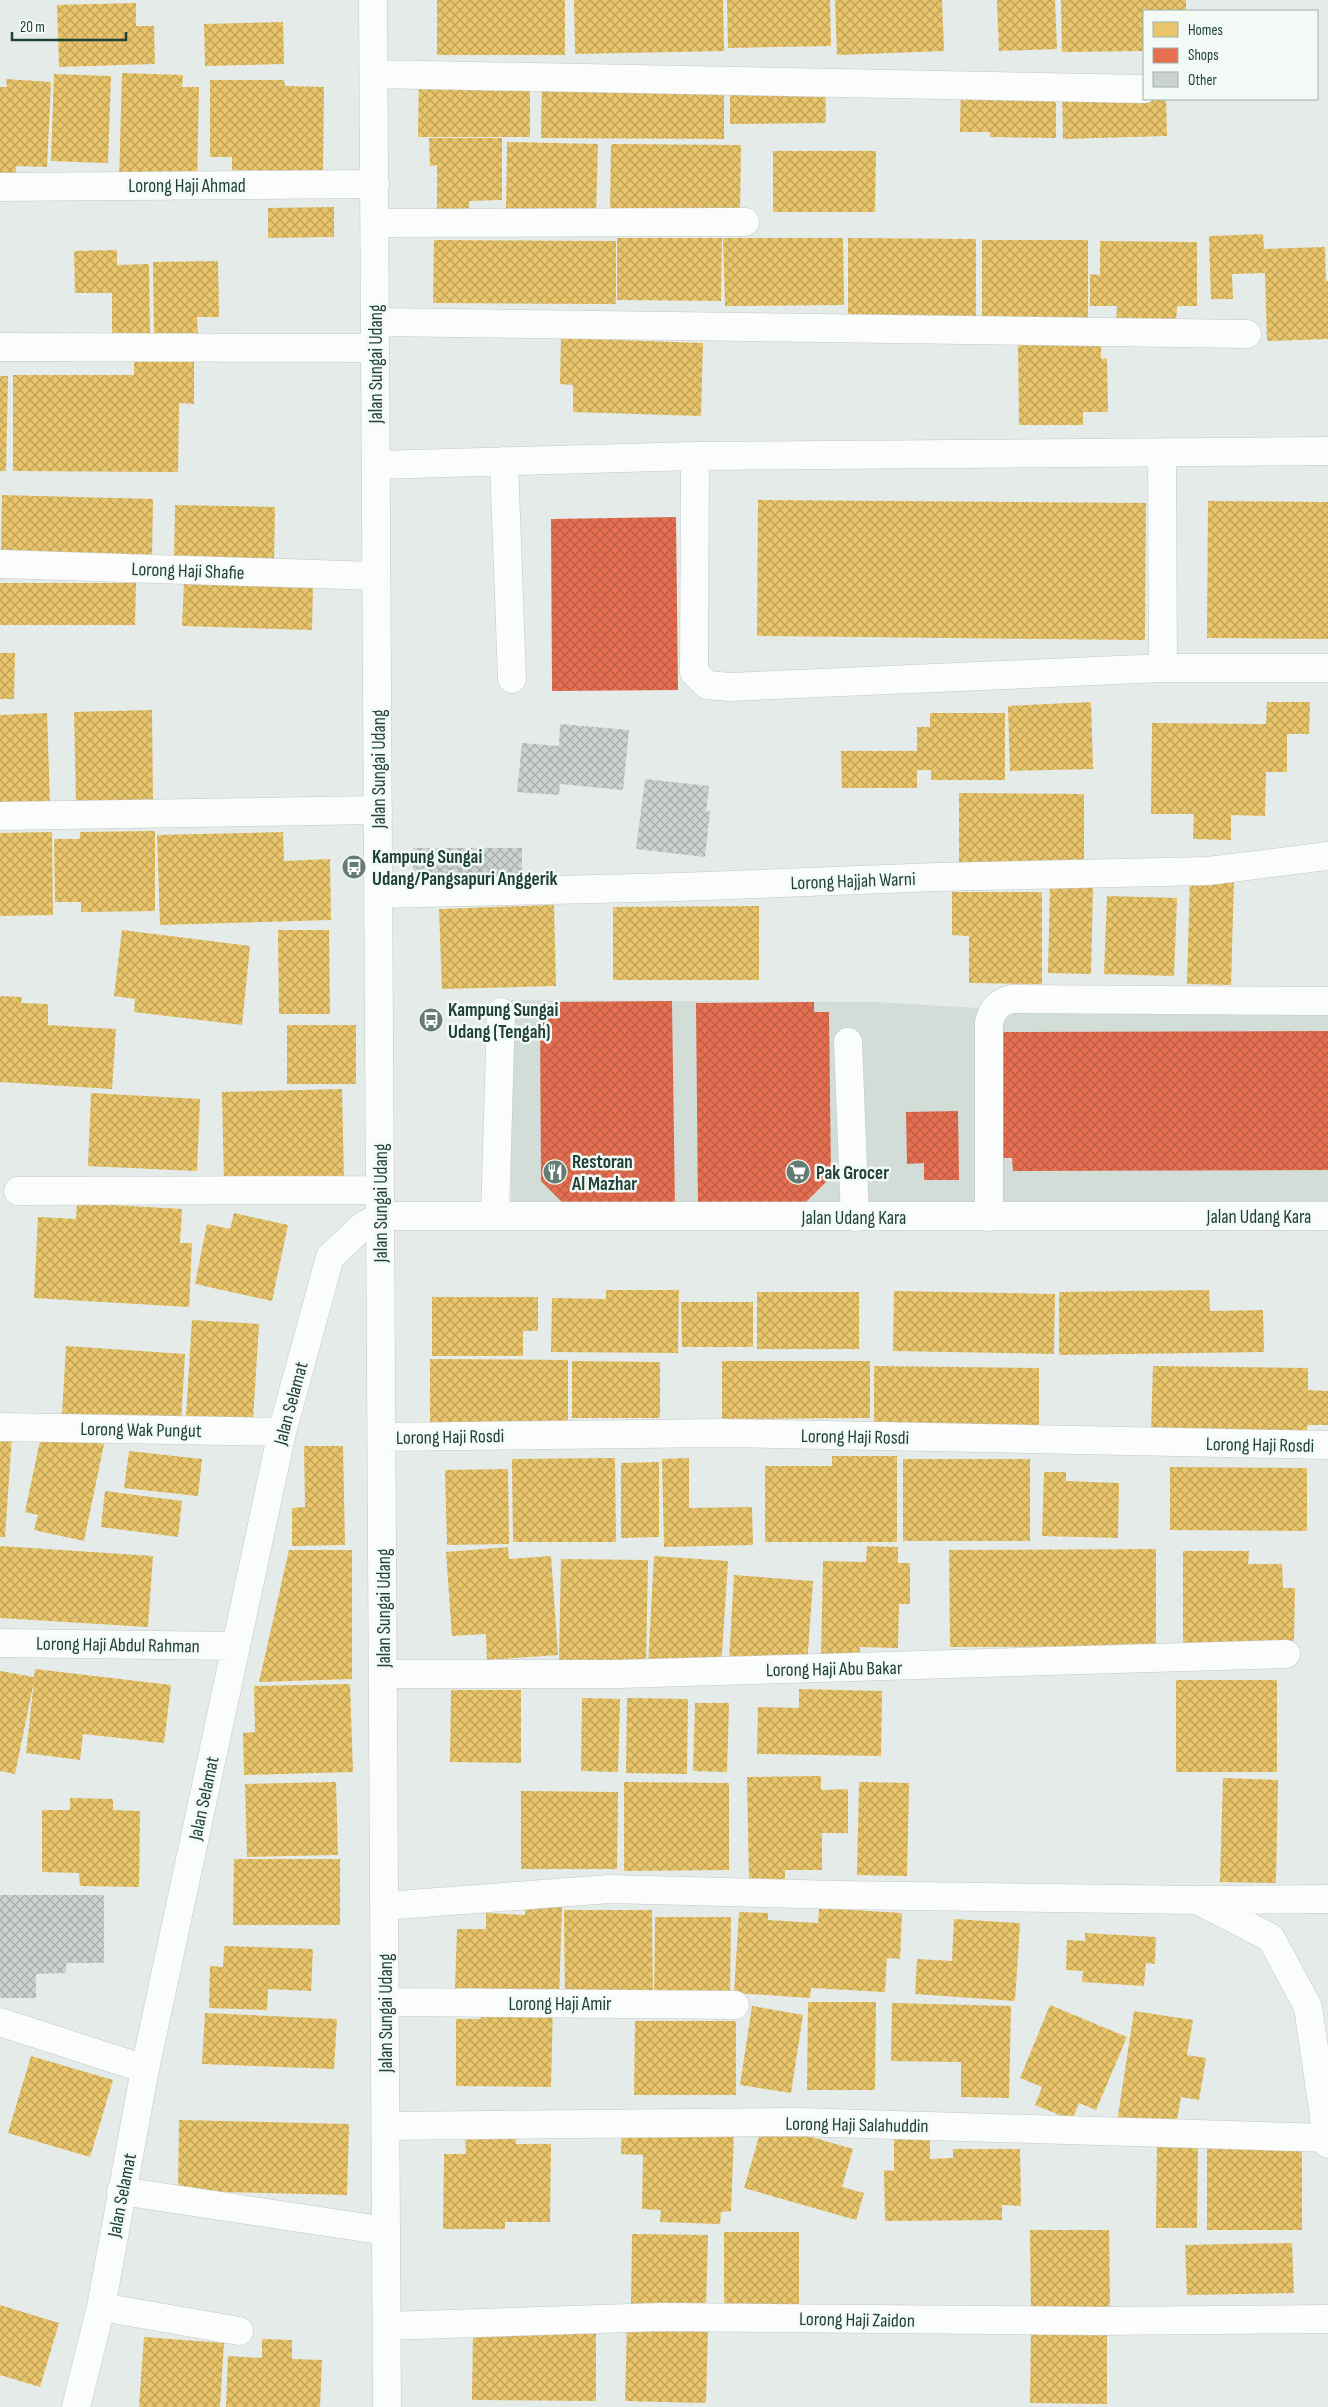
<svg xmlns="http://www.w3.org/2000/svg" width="1328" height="2407" viewBox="0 0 1328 2407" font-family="'Sofia Sans Condensed',sans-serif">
<defs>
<pattern id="homes-cross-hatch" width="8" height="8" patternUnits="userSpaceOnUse" patternTransform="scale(1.25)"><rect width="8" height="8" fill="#e9c46a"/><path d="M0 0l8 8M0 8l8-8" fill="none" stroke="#bca158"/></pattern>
<pattern id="shops-cross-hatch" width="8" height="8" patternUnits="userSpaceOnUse" patternTransform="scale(1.25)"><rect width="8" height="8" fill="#e76f51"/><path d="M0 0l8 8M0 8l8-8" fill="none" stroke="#bb5d44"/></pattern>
<pattern id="building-cross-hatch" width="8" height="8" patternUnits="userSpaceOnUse" patternTransform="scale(1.25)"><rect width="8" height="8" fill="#ccd2cf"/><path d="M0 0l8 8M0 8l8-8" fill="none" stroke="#a5aca9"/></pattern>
</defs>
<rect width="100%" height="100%" fill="#e5ebe8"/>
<!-- built -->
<path fill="#d2ddd8" d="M511 1000 874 1002 1014 1010 1328 1012V1201L511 1204Z"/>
<!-- homes -->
<path fill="url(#homes-cross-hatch)" d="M437 0H565V55H437Z
M574 0H723L724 51 575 54Z
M727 0H830L831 46 728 48Z
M835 0H942L944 51 837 55Z
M997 0H1055L1057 49 999 51Z
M1061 0H1186V11H1144V51L1062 52Z
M136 3V26H154L155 64 59 67 57 5Z
M283 22 284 64 205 66 204 24Z
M419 69H530V137H418Z
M122 73 183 75 182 87H199L197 184 119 182Z
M54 74 111 76 108 163 51 161Z
M825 74 826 123 730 124V75Z
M542 76 724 77V139L541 138Z
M961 77H1056V138L990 137V132H960Z
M1062 77 1144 99H1166L1167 136 1063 139Z
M6 79 51 82 47 167 16 166V175L0 174V87H7Z
M210 80H284L285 86 324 87 323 171 232 170V157H210Z
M429 138H502V200L469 201V215L437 216V165L430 166Z
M507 142 598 144 596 217 506 214Z
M611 144 741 145 740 213 610 212Z
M773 151H876L875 212H773Z
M334 207V237L268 238V208Z
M1263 234 1264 249 1325 247 1326 281H1328V339L1267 341 1265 273 1232 274 1233 299H1211L1209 236Z
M617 238H722L721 301 617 300Z
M723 238H843L844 305 725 306Z
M848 238 976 239V317L848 316Z
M434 240 616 241V304L433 303Z
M982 240H1088V319L982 320Z
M1100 241 1197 242V306H1177L1176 324 1116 323 1117 306H1090V274L1100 275Z
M117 250V265L149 264 150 338H112V293H75L74 251Z
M218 261 219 317H197L198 336H154L153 262Z
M1101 336V359L1107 358 1108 412H1083V425H1019L1018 337Z
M561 338 703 343 701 416 573 412V385L560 384Z
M134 341H194V404L179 403 178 472 13 471V375H134Z
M0 376H8L6 471H0Z
M2 495 153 499 152 557 1 553Z
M758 500 1146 503 1145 640 757 636Z
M1208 501 1328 502V639L1207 638Z
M175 505 275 507 274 562 174 560Z
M184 581 313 585 312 630 182 626Z
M0 583H136L135 625H0Z
M0 653H15L14 699H0Z
M1091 702 1093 769 1010 771 1008 706Z
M1267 702H1310L1309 734H1287V772H1266L1265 816 1231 815V840L1193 839 1194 814H1151L1152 723 1266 724Z
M152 710 153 803 76 805 74 712Z
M47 713 50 804 0 805V715Z
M930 713H1005V780H931V770H917V788H842L841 751H917V727H930Z
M959 793 1084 794V870L959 869Z
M155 831V911L81 912V902H55L54 839H80V832Z
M52 832 53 915 0 916V833Z
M283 832 284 861 330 859 331 920 160 925 157 835Z
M1190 877 1234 878 1231 985 1187 984Z
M1050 886 1093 887 1091 974 1048 973Z
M952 892H1042V984L969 983V936L952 935Z
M1107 896 1177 898 1174 976 1104 974Z
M554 905 556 986 442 989 439 909Z
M759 906V980H613V907Z
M122 930 250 946 242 1025 134 1012 135 999 114 996Z
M278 930H329L330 1014H279Z
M0 996 22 997 21 1003 48 1004V1025L116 1029 112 1089 0 1082Z
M287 1025H356V1084H287Z
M342 1089 344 1182 224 1185 222 1092Z
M91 1093 200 1099 197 1171 88 1166Z
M77 1203 182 1209 180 1243H192L189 1307 34 1298 38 1217 76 1219Z
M234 1213 288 1225 272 1301 195 1284 207 1224 230 1229Z
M606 1290H679L678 1353 551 1352 552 1298 606 1299Z
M1209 1290 1210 1311 1263 1310 1264 1352 1059 1355V1292Z
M894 1291 1055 1294 1054 1354 893 1351Z
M757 1292H859V1349H757Z
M432 1297H538V1331H523V1356H432Z
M681 1302H753V1347H682Z
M192 1320 259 1324 253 1420 186 1416Z
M66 1346 185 1354 181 1422 62 1415Z
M430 1359 568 1360V1422L430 1432Z
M572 1361 660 1362V1418H572Z
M722 1361H870V1418L722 1419Z
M874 1366 1039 1368V1427L874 1426Z
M1153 1366 1308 1368V1390L1328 1391V1425H1307V1435L1151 1432Z
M42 1431 104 1444 84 1541 34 1530 38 1515 25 1512Z
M0 1435 12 1436 5 1537H0Z
M304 1446H343L345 1545 292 1546V1508L305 1507Z
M129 1451 202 1459 198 1496 124 1488Z
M832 1456H897V1542H765V1466H832Z
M615 1458 616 1542H513L512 1459Z
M689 1458V1508L752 1507 753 1545 664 1547 662 1459Z
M903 1459H1030V1541H903Z
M659 1462V1537L621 1538V1463Z
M1170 1467 1307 1468V1531L1170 1530Z
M508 1469 509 1544 447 1545 445 1470Z
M1044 1472H1066V1481L1119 1483 1118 1538 1042 1536Z
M105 1491 182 1501 178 1537 101 1527Z
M0 1546 153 1556 148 1627 0 1618Z
M867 1546 898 1547V1563H910V1604H899L898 1648 860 1647 859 1661 821 1660 823 1561 866 1562Z
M508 1547 509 1559 551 1556 558 1655 487 1660 486 1634 452 1636 446 1552Z
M1156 1549V1646L950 1647 949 1550Z
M289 1550H352V1679L259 1682Z
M1183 1551H1249L1248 1564H1282L1283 1588H1295L1294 1641 1217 1642 1218 1649H1183Z
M654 1556 728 1561 721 1669 648 1665Z
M561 1559 648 1560 646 1665 559 1663Z
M734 1575 813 1581 807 1666 729 1661Z
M35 1669 171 1685 164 1743 83 1734 80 1760 26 1753 34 1681 15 1774 0 1771V1671L34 1677Z
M1176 1680H1277V1772H1176Z
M350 1684 353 1772 244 1775 243 1733 255 1732 254 1686Z
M799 1689 882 1691 881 1756 757 1754 758 1707 799 1708Z
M451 1690H521V1763L450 1762Z
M582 1698 620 1699 618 1772 581 1771Z
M627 1698 688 1699 687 1774 626 1773Z
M695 1703H729L727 1772 693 1771Z
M821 1776V1790L848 1789V1833H822V1870H785V1880L749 1881 747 1777Z
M1223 1778 1278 1780 1276 1883 1220 1882Z
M336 1782 338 1855 247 1857 245 1784Z
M624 1782 729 1783V1870L624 1871Z
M859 1782 909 1783 907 1876 857 1875Z
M521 1791 618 1792 617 1869H521Z
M70 1798 113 1799V1810L140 1811 139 1887 80 1886 79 1873 42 1872V1810H70Z
M234 1859H340V1925H233Z
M525 1905 562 1906 559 2002 533 1990 455 1988 457 1929H486V1913L525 1915Z
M819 1908 902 1913 900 1959 887 1958 885 1992 811 1988 810 1998 734 1993 739 1912 768 1913V1920L818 1923Z
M564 1910H652L653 2004 565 2005Z
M655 1917H731L730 2000 654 1999Z
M954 1919 1020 1923 1015 2001 915 1994 917 1959 952 1961Z
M1085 1933 1156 1937 1155 1964 1146 1963 1144 1986 1082 1982 1083 1971 1066 1970 1067 1940 1085 1941Z
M224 1946 313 1949 311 1991 268 1989 267 2010 209 2008 210 1966 223 1967Z
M808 2002H876L875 2090H807Z
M892 2003 1011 2006 1009 2098 961 2097V2062L891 2061Z
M481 2004 553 2005 551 2087 456 2086V2019H481Z
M1050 2005 1127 2037 1096 2110 1079 2103 1072 2120 1035 2105 1042 2087 1020 2078Z
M752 2006 803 2015 791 2093 740 2085Z
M1134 2011 1193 2020 1187 2055 1206 2058 1199 2100 1181 2097 1175 2131 1117 2122Z
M205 2013 337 2019 334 2069 202 2064Z
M635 2021H736V2095H634Z
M31 2056 113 2080 90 2157 8 2133Z
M179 2120 349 2124 347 2195 178 2191Z
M763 2123 853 2149 842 2187 864 2193 856 2220 744 2188Z
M622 2126 734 2130 731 2211 721 2212 720 2224 660 2222 661 2210 642 2209 643 2155 621 2154Z
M894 2132H930V2159L953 2158V2149H1020L1021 2206 1002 2205V2220L885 2221 884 2170 894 2171Z
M465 2134 516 2135V2144H551L550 2222H505V2229H443L444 2154H466Z
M1157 2139H1198L1197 2228H1156Z
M1302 2139V2230H1207V2140Z
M1030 2230H1109L1110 2311H1031Z
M724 2232H799V2309L724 2310Z
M632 2234 708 2235 706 2309 631 2308Z
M1292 2243 1294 2293 1187 2295 1185 2245Z
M0 2305 59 2323 40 2387 0 2375Z
M627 2324 708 2326 706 2403 625 2401Z
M1031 2327H1107V2404L1030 2403Z
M473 2333 596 2334V2401L472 2400Z
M144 2337 224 2343 220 2407H139Z
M262 2339 292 2340V2359L322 2360 320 2407H226L228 2356 262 2358Z"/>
<!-- shops -->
<path fill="url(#shops-cross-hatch)" d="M676 517 678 690 552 691 551 519Z
M672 1001 675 1206 569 1209 541 1181 540 1011 556 1012V1002Z
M814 1002V1012H829L831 1177 801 1207 698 1208 696 1003Z
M1328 1031V1170L1013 1171 1012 1158H1001L1000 1032Z
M958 1111 959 1180H924V1163L907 1164 906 1112Z"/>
<!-- building -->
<path fill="url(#building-cross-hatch)" d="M560 724 629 730 623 790 560 784 559 795 517 792 522 743 559 746Z
M645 779 709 786 706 812 710 811 705 857 636 849Z
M413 848H522V883H413Z
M0 1895H104V1963H66V1973L36 1974V1998H0Z"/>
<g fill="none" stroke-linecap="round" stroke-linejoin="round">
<defs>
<path id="minor" d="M373 0 387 2407
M374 74 1144 89
M0 187 375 184
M375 223 745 222
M375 322 1247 334
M0 347 375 348
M1162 453 1163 668H1328
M695 456 694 672 707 685 730 687 1163 668
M504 461 512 679
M376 465 695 456 1328 451
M0 564 376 576
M0 816 378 810
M378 894 679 887 937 877 1208 871 1328 856
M848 1042 855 1217
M18 1191 380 1190
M495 1216 501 1012
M989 1217V1022C993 1008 998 1003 1012 999L1328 1001
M0 1427 282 1432
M382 1437 723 1433 1328 1445
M0 1643 236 1646
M383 1674H619L1286 1654
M1201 1900 1328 1899
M384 1906 609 1889 838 1895 1197 1900 1271 1938 1308 2007 1328 2144
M385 2002 735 2005
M0 2022 145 2069
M386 2126 798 2122 1328 2138
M121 2191 386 2231
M101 2307 239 2331
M387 2326 661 2317 1097 2321 1328 2319
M76 2407 101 2307 145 2069 282 1432 330 1257 363 1226 381 1216H1328"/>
</defs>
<!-- minor casing -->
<use href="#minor" stroke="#c2c8c5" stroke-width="29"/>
<!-- minor -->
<use href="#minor" stroke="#fbfcfc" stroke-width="28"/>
</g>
<!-- icons -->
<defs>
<symbol id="bus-disc" viewBox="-11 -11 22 22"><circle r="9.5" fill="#657c75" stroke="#f3faf6"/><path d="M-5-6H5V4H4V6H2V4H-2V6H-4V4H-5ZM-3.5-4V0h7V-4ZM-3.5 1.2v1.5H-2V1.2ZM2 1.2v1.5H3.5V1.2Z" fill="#fff"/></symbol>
<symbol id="restaurant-disc" viewBox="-11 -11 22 22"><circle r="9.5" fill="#657c75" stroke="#f3faf6"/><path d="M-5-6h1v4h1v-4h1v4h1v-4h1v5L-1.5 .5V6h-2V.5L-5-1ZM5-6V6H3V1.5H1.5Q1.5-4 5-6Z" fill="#fff"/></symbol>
<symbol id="supermarket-disc" viewBox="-11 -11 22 22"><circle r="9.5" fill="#657c75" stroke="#f3faf6"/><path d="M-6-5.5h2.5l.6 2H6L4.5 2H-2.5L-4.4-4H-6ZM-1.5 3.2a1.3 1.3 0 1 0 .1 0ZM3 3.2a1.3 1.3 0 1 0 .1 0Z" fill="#fff"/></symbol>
</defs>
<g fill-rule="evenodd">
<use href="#bus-disc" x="340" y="853" width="28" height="28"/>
<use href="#bus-disc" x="417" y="1006" width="28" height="28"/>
<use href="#restaurant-disc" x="541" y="1158" width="28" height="28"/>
<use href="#supermarket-disc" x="784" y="1158" width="28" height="28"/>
</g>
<g text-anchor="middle" stroke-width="5" stroke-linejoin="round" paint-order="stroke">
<!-- street labels -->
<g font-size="19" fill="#204137" stroke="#f3faf6">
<text x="187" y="192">Lorong Haji Ahmad</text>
<text transform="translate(375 364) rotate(-90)" y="7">Jalan Sungai Udang</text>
<text transform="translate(188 570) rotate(2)" y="7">Lorong Haji Shafie</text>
<text transform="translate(378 769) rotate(-90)" y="7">Jalan Sungai Udang</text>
<text transform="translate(853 880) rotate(-2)" y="7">Lorong Hajjah Warni</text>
<text transform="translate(380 1203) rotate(-90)" y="7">Jalan Sungai Udang</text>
<text x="1259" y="1223">Jalan Udang Kara</text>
<text x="854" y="1224">Jalan Udang Kara</text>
<text transform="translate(290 1403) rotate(-75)" y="7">Jalan Selamat</text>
<text transform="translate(141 1429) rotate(1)" y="7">Lorong Wak Pungut</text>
<text transform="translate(450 1436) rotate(-1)" y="7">Lorong Haji Rosdi</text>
<text transform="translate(855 1436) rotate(1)" y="7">Lorong Haji Rosdi</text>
<text transform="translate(1260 1444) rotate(1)" y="7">Lorong Haji Rosdi</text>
<text transform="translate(383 1608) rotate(-90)" y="7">Jalan Sungai Udang</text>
<text transform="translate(118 1644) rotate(1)" y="7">Lorong Haji Abdul Rahman</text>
<text transform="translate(834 1668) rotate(-1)" y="7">Lorong Haji Abu Bakar</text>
<text transform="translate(203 1798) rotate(-78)" y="7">Jalan Selamat</text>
<text x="560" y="2010">Lorong Haji Amir</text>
<text transform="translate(385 2013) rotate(-90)" y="7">Jalan Sungai Udang</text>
<text transform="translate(857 2124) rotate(1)" y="7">Lorong Haji Salahuddin</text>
<text transform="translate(121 2195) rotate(-79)" y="7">Jalan Selamat</text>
<text transform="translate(857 2319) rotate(1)" y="7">Lorong Haji Zaidon</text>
</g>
<!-- poi labels -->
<g font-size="19" font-weight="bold" fill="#204137" stroke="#f3faf6" text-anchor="start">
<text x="372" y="863">Kampung Sungai<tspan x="372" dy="22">Udang/Pangsapuri Anggerik</tspan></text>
<text x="448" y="1016">Kampung Sungai<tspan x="448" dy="22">Udang (Tengah)</tspan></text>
<text x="572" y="1168">Restoran<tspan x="572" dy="22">Al Mazhar</tspan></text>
<text x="816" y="1179">Pak Grocer</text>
</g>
</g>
<!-- legend -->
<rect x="1143" y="10" width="175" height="90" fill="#f3faf6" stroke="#9fb0aa"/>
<rect x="1153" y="22" width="25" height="15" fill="#e9c46a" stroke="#9fb0aa"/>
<text x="1188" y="35" font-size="15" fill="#204137">Homes</text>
<rect x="1153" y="48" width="25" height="15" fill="#e76f51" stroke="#9fb0aa"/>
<text x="1188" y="60" font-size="15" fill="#204137">Shops</text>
<rect x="1153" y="72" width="25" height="15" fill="#ccd2cf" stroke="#9fb0aa"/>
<text x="1188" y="85" font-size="15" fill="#204137">Other</text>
<!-- scale -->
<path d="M12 32v8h114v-8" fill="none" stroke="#204137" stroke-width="2.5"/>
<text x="20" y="32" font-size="15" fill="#204137" stroke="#f3faf6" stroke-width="4" paint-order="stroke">20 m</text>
</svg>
